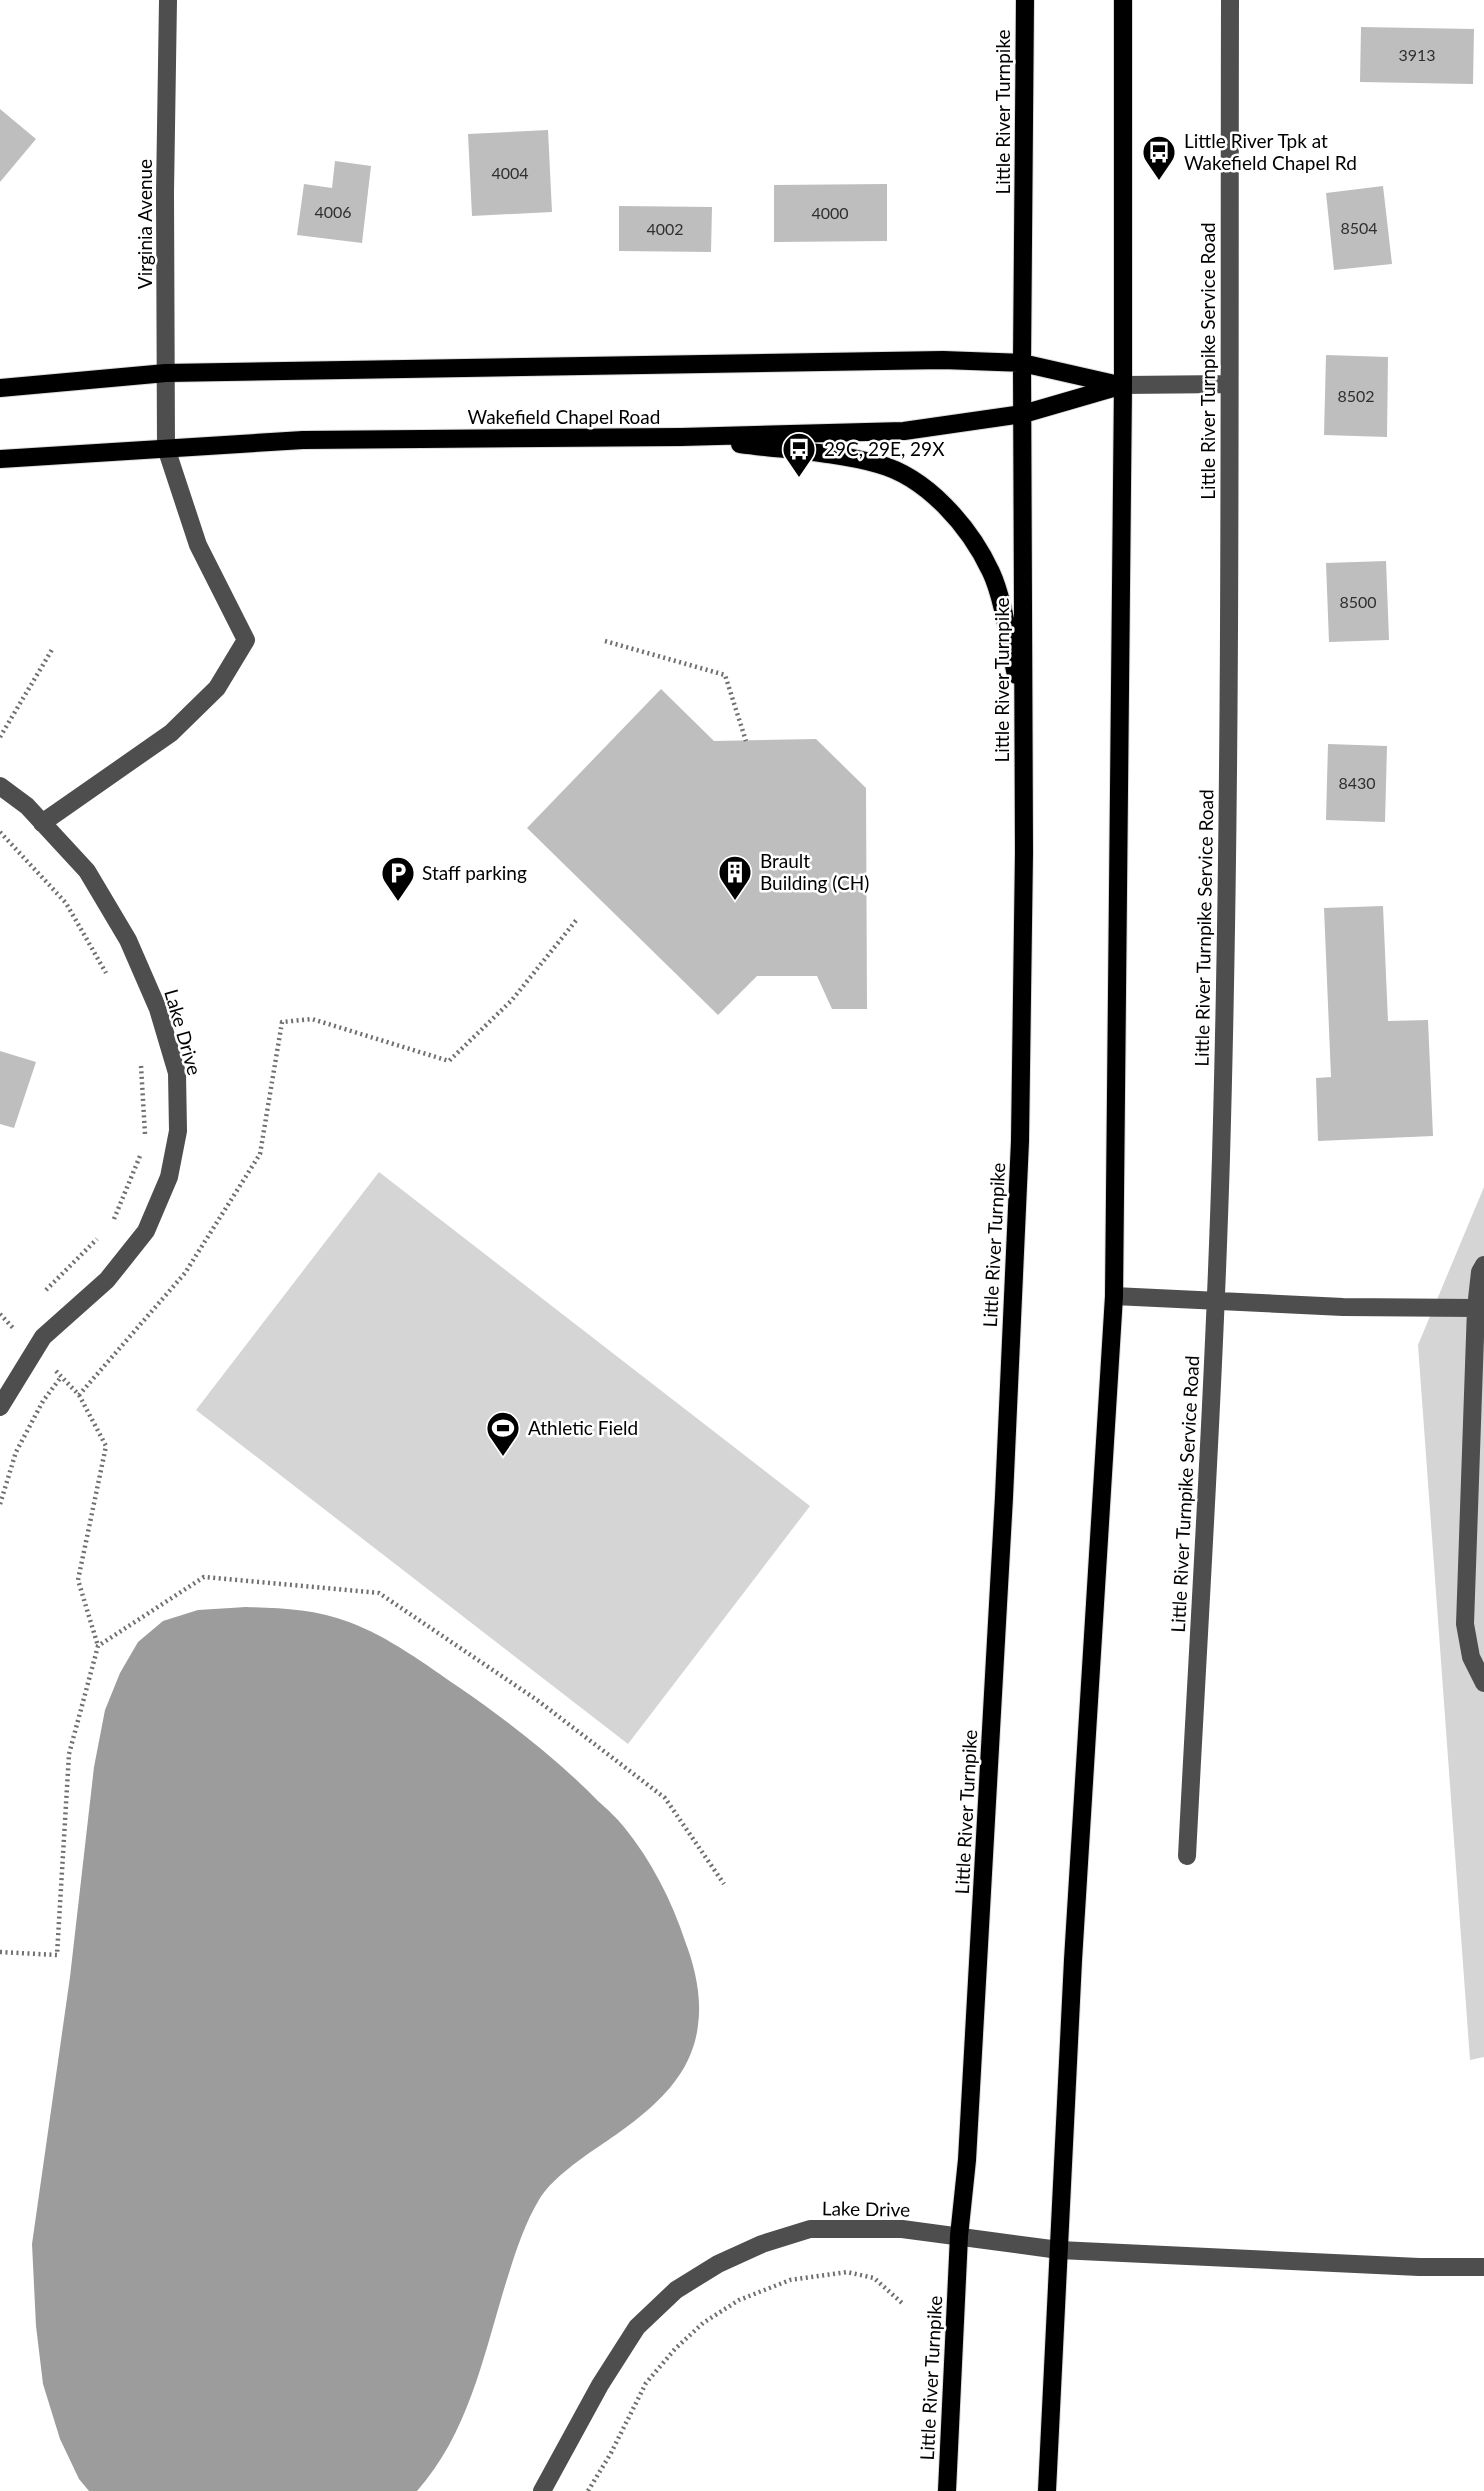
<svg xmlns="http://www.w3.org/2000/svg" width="1484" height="2491" viewBox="0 0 1484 2491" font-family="Lato,sans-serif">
<rect width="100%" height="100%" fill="#fff"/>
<!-- green -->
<path fill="#d5d5d5" d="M379 1172 810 1506 628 1744 196 1410Z
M1484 1187V2057L1470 2060 1418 1345Z"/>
<!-- water -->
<path fill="#9c9c9c" d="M246 1607C282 1608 314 1609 349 1622 389 1637 425 1664 460 1688 509 1722 556 1758 598 1801 607 1809 617 1818 624 1827 651 1860 672 1901 685 1941 695 1967 702 1997 698 2025 691 2088 633 2123 585 2156 570 2167 551 2181 540 2198 523 2226 514 2257 504 2289 483 2359 467 2435 417 2491H89L79 2479 60 2439 43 2384 36 2326 32 2244 70 1977 94 1767 105 1710 120 1673 138 1642 163 1621 198 1610Z"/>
<!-- building -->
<path fill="#bebebe" d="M1361 27 1474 29 1473 84 1360 82Z
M0 109 36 139 0 182Z
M548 130 552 212 472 216 468 134Z
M335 161 371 166 362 243 297 235 304 184 332 188Z
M887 184V241L774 242V185Z
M1383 186 1392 264 1334 270 1326 193Z
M619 206 712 207 711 252 619 251Z
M1326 355 1388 357 1387 437 1324 435Z
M1386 561 1389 640 1329 642 1326 563Z
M661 689 714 741 816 739 866 788 867 1009H832L817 976H757L718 1015 527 828Z
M1328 744 1387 746 1385 822 1326 820Z
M1383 906 1388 1021 1428 1020 1433 1136 1318 1141 1316 1078 1331 1077 1324 908Z
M0 1051 36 1062 14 1128 0 1124Z"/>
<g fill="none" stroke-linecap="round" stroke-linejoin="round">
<defs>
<path id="major" d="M0 388 166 373 943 360 1022 363 1119 385
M740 444C785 450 834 452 878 464 927 477 970 527 991 572 1004 600 1009 644 1016 675
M0 459 303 440 681 437 904 431 1023 414 1123 385
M947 2491 959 2236 967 2160 1004 1497 1020 1141 1024 852 1022 363 1025 0
M1047 2491 1073 1960 1114 1296 1123 385V0"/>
</defs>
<!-- major casing -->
<use href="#major" stroke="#dbdbdb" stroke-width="20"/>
<!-- path -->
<path stroke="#707070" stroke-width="4.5" stroke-dasharray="2 3.5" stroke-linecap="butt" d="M605 641 725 675 746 741
M0 737 53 648
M0 832 66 903 106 973
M141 1066 145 1134
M114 1219 140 1156
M46 1290 97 1239
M0 1314 13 1328
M56 1371 79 1395 185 1273 260 1154 282 1022 312 1019 449 1061 512 1000 578 918
M79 1395 106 1446 78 1580 98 1646
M0 1504 16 1452 43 1401 61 1377
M0 1952 57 1955 69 1754 98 1646 204 1577 379 1593 537 1700 665 1798 724 1884
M588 2491 611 2453 646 2383 675 2349 703 2323 739 2300 790 2280 847 2272 874 2278 902 2303"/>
<!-- minor -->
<path stroke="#4e4e4e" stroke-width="18" d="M1123 385 1229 384
M0 786 27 806 87 871 128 940 158 1009 177 1073 178 1131 169 1177 146 1231 107 1280 43 1337 0 1407
M42 823 171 733 217 688 246 640 198 545 166 448 165 192 168 0
M1484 1265 1480 1272 1476 1308 1465 1624 1471 1657 1484 1683
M1114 1296 1343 1307 1476 1308
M1187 1856C1199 1623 1214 1390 1221 1157 1232 771 1229 385 1230 0
M542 2491 600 2385 637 2327 676 2290 718 2264 762 2244 810 2229H902L1059 2250 1419 2267H1484"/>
<!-- major -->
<use href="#major" stroke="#000" stroke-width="18"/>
</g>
<!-- icons -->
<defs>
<symbol id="bus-pin" viewBox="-11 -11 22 30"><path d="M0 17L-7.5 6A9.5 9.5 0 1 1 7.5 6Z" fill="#000" stroke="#fff"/><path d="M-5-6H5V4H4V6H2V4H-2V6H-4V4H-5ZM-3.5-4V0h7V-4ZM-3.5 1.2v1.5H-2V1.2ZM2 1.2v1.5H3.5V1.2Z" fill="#fff"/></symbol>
<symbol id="building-pin" viewBox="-11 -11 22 30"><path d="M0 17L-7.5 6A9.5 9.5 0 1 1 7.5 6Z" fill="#000" stroke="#fff"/><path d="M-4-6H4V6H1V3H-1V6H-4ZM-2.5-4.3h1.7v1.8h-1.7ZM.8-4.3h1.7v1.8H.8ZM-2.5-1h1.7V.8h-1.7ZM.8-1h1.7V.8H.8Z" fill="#fff"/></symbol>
<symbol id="parking-pin" viewBox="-11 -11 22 30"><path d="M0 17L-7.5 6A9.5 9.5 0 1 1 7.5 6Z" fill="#000" stroke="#fff"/><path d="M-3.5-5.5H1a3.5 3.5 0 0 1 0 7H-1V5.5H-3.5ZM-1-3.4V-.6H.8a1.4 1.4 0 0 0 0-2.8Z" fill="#fff"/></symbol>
<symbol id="stadium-pin" viewBox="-11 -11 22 30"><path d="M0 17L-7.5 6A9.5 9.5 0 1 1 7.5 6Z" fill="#000" stroke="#fff"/><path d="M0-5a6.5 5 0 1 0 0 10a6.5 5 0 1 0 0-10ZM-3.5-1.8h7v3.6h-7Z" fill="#fff"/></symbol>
</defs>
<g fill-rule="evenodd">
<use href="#bus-pin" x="1140" y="133" width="38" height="52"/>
<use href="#bus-pin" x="780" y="430" width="38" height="52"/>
<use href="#building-pin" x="716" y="853" width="38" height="52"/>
<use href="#parking-pin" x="379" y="854" width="38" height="52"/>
<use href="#stadium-pin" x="484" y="1409" width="38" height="52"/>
</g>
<g text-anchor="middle" stroke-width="5" stroke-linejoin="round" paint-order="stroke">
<!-- number labels -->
<g font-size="16" fill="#303030">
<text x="1417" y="61">3913</text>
<text x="510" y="179">4004</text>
<text x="333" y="218">4006</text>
<text x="830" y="219">4000</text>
<text x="1359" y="234">8504</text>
<text x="665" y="235">4002</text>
<text x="1356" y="402">8502</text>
<text x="1358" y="608">8500</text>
<text x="1357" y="789">8430</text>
</g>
<!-- street labels -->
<g font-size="19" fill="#000" stroke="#fff">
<text transform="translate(1003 112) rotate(-90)" y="7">Little River Turnpike</text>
<text transform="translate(145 224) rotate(-90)" y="7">Virginia Avenue</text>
<text transform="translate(1208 361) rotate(-90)" y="7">Little River Turnpike Service Road</text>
<text x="564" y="424">Wakefield Chapel Road</text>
<text transform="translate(1002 680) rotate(-90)" y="7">Little River Turnpike</text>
<text transform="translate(1204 928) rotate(-89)" y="7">Little River Turnpike Service Road</text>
<text transform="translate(183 1032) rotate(74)" y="7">Lake Drive</text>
<text transform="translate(994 1245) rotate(-87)" y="7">Little River Turnpike</text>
<text transform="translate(1185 1494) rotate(-87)" y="7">Little River Turnpike Service Road</text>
<text transform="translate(966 1812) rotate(-87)" y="7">Little River Turnpike</text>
<text transform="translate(866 2209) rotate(1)" y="7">Lake Drive</text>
<text transform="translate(931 2378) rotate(-87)" y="7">Little River Turnpike</text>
</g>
<!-- poi labels -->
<g font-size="19" fill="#000" stroke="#fff" text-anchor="start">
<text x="1184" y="148">Little River Tpk at<tspan x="1184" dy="22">Wakefield Chapel Rd</tspan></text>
<text x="824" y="456">29C, 29E, 29X</text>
<text x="760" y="868">Brault<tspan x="760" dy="22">Building (CH)</tspan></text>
<text x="422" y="880">Staff parking</text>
<text x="528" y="1435">Athletic Field</text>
</g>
</g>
</svg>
